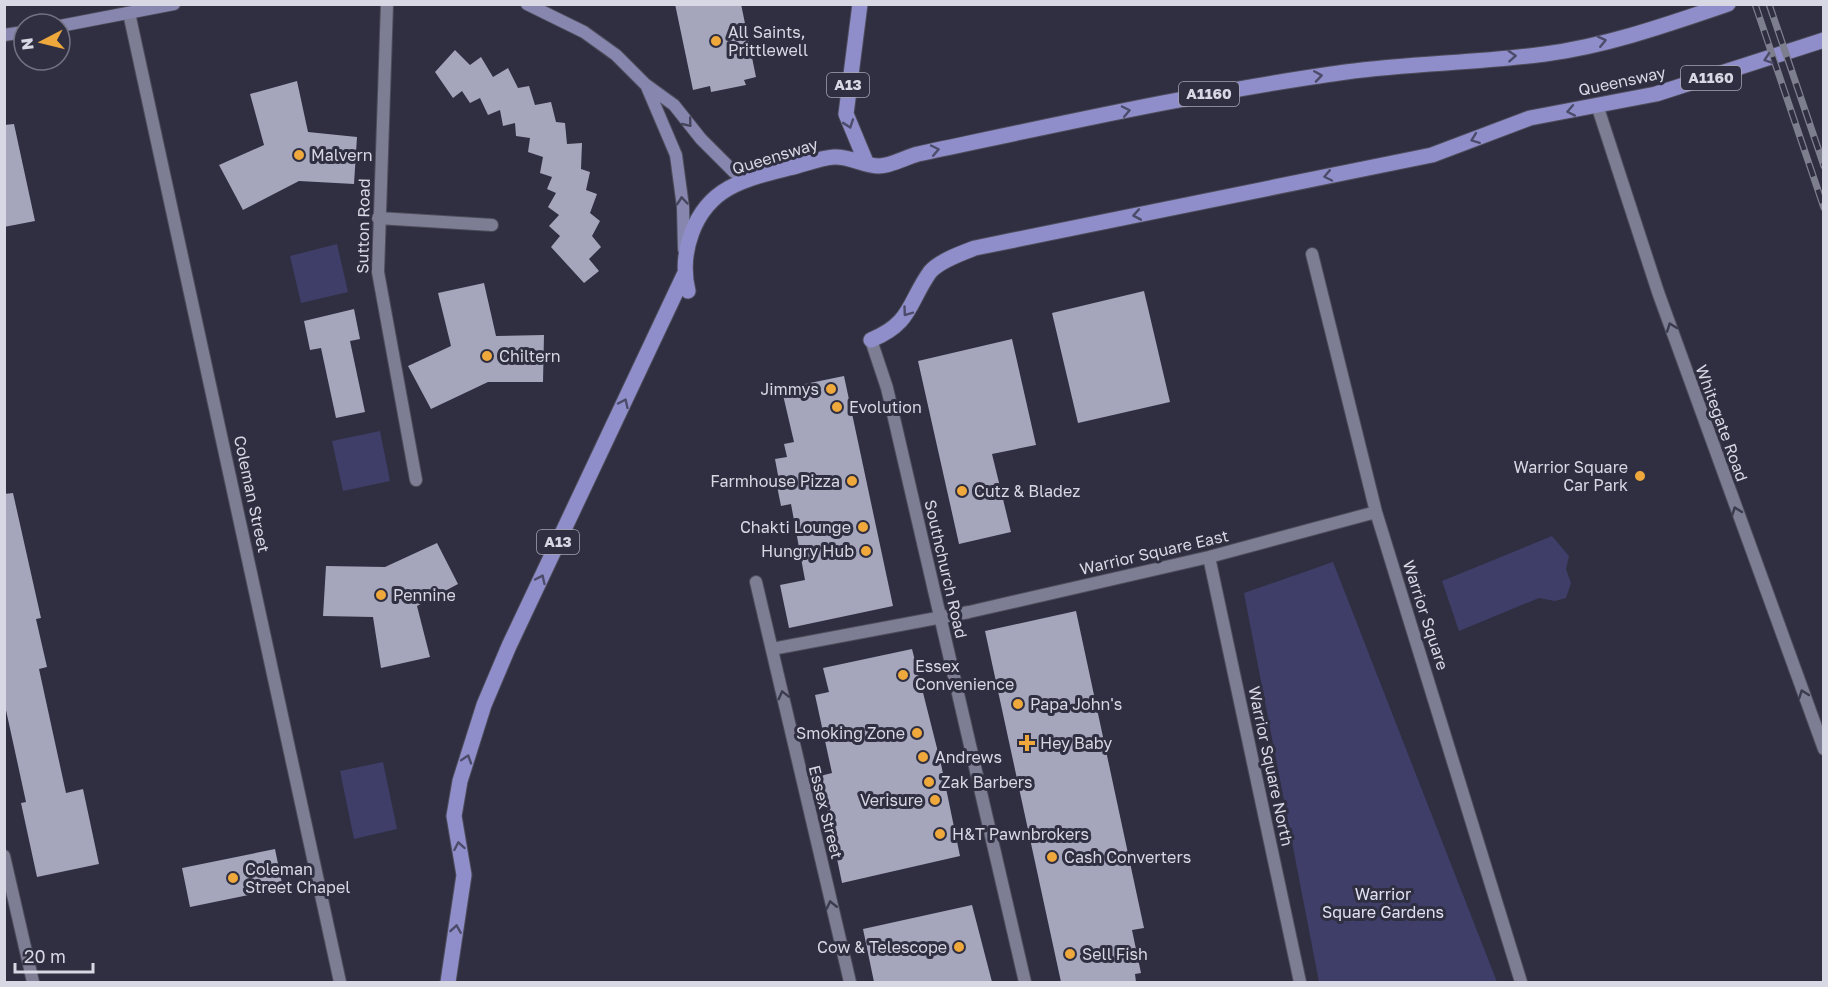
<svg xmlns="http://www.w3.org/2000/svg" width="1828" height="987" viewBox="0 0 1828 987" font-family="'Golos Text',sans-serif">
<rect width="100%" height="100%" fill="#2f2f41"/>
<!-- green -->
<path fill="#3f3e68" d="M337 244 348 292 301 303 290 256Z
M380 431 390 481 343 491 332 441Z
M1552 536 1569 556 1566 569 1571 583 1566 598 1555 601 1539 598 1459 631 1442 581Z
M1333 562 1497 982H1319L1244 593Z
M383 762 397 829 354 839 340 771Z"/>
<!-- building -->
<path fill="#a5a5bc" d="M675 4H741L756 77 744 80 746 85 711 92 710 86 693 90Z
M455 50 470 65 481 57 493 77 508 68 518 88 529 86 535 105 551 102 556 122 565 123 567 144 582 143 581 169 590 172 586 190 597 194 590 213 600 221 592 236 601 247 589 259 599 271 584 283 551 247 560 236 549 226 559 215 548 207 556 193 547 189 552 177 540 173 543 157 528 152 530 138 516 136 515 123 503 126 500 110 488 115 480 98 470 103 462 91 453 98 435 72Z
M297 81 308 132 357 137 354 184 299 181 243 210 219 165 264 145 250 94Z
M14 124 35 221 4 227V125Z
M484 283 496 336 544 335 543 382H488L431 409 408 366 451 346 438 293Z
M1144 291 1170 402 1078 423 1052 313Z
M354 309 360 339 350 341 365 412 336 418 321 348 310 350 304 321Z
M1012 339 1036 445 992 454 1011 532 959 544 918 361Z
M844 376 893 606 789 628 780 585 805 580 791 504 781 506 777 486H780L775 459 787 457 784 444 794 442 783 395 806 390 805 384Z
M13 493 41 618 36 619 47 667 39 669 66 793 83 789 99 864 37 877 21 803 26 802 4 701V494Z
M437 543 458 584 417 606 430 657 381 668 373 617 323 616 326 566 385 567Z
M1076 611 1144 928 1132 930 1141 973 1135 974 1136 982H1061L985 631Z
M912 649 941 764 960 856 842 883 820 776 832 773 815 695 829 692 823 668Z
M275 849 283 888 190 907 182 868Z
M972 905 992 982H874L863 929Z"/>
<g fill="none" stroke-linecap="round" stroke-linejoin="round">
<defs>
<path id="minor" d="M387 4 378 272 416 480
M129 13 340 982
M1597 105 1658 292 1824 749
M378 218 492 225
M1312 254 1376 512 1521 982
M871 340 887 388 1025 982
M1209 557 1300 982
M756 582 850 982
M772 649 969 612 1209 557 1376 512
M4 856 33 982"/>
<path id="secondary" d="M527 4 584 32 616 55 645 84 674 105 701 139 734 172 752 179
M60 26 174 4
M4 35 24 32
M647 87 676 155 683 207 684 249"/>
<path id="primary" d="M860 4 846 114 866 162
M688 291C679 254 693 208 729 188 747 178 769 173 789 168 803 165 819 158 834 157 850 156 864 166 879 166 891 166 906 157 918 154 1060 124 1202 92 1346 72 1412 63 1479 63 1545 54 1607 46 1669 24 1728 4
M871 340C912 323 908 303 930 272 939 261 962 253 975 248L1432 155 1530 118 1656 94 1824 40
M448 982 464 875 454 816 460 781 484 705 509 646 684 275"/>
</defs>
<!-- minor casing -->
<use href="#minor" stroke="#4d4d5c" stroke-width="14"/>
<!-- secondary casing -->
<use href="#secondary" stroke="#4d4d5c" stroke-width="14"/>
<!-- primary casing -->
<use href="#primary" stroke="#4d4d5c" stroke-width="17"/>
<!-- minor -->
<use href="#minor" stroke="#7d7d93" stroke-width="12"/>
<!-- secondary -->
<use href="#secondary" stroke="#8686ae" stroke-width="12"/>
<!-- primary -->
<use href="#primary" stroke="#908eca" stroke-width="15"/>
<defs>
<path id="rail" d="M1755 4 1824 208
M1769 4 1824 166"/>
</defs>
<!-- rail casing -->
<use href="#rail" stroke="#7e7f8e" stroke-width="7"/>
<!-- rail -->
<use href="#rail" stroke="#2f2f41" stroke-width="4.5" stroke-dasharray="14" stroke-linecap="butt"/>
</g>
<!-- one-way arrows -->
<defs><path id="oneway-chevron" d="M-2-3.5L2.5 0L-2 3.5" fill="none" stroke-width="1.6" stroke-linecap="round" stroke-linejoin="round" transform="scale(1.5)"/></defs>
<g stroke="#4c4c6a">
<use href="#oneway-chevron" transform="translate(1602 41) rotate(-13)"/>
<use href="#oneway-chevron" transform="translate(1512 56) rotate(-4)"/>
<use href="#oneway-chevron" transform="translate(1768 59) rotate(161)"/>
<use href="#oneway-chevron" transform="translate(1318 76) rotate(-9)"/>
<use href="#oneway-chevron" transform="translate(1126 111) rotate(-12)"/>
<use href="#oneway-chevron" transform="translate(1571 111) rotate(169)"/>
<use href="#oneway-chevron" transform="translate(849 124) rotate(71)"/>
<use href="#oneway-chevron" transform="translate(1475 139) rotate(159)"/>
<use href="#oneway-chevron" transform="translate(935 150) rotate(-12)"/>
<use href="#oneway-chevron" transform="translate(1328 176) rotate(168)"/>
<use href="#oneway-chevron" transform="translate(1137 215) rotate(170)"/>
<use href="#oneway-chevron" transform="translate(907 312) rotate(126)"/>
<use href="#oneway-chevron" transform="translate(624 403) rotate(-65)"/>
<use href="#oneway-chevron" transform="translate(541 579) rotate(-65)"/>
<use href="#oneway-chevron" transform="translate(467 759) rotate(-72)"/>
<use href="#oneway-chevron" transform="translate(459 846) rotate(-100)"/>
<use href="#oneway-chevron" transform="translate(456 929) rotate(-81)"/>
</g>
<g stroke="#45455c">
<use href="#oneway-chevron" transform="translate(688 123) rotate(51)"/>
<use href="#oneway-chevron" transform="translate(682 201) rotate(-95)"/>
</g>
<g stroke="#3b3b4d">
<use href="#oneway-chevron" transform="translate(1671 327) rotate(-110)"/>
<use href="#oneway-chevron" transform="translate(1736 511) rotate(-110)"/>
<use href="#oneway-chevron" transform="translate(1803 694) rotate(-110)"/>
<use href="#oneway-chevron" transform="translate(783 695) rotate(-104)"/>
<use href="#oneway-chevron" transform="translate(831 905) rotate(-103)"/>
</g>
<!-- markers -->
<g fill="#eea83c" stroke="#2f2f41" stroke-width="2">
<circle cx="716" cy="41" r="6"/>
<circle cx="299" cy="155" r="6"/>
<circle cx="487" cy="356" r="6"/>
<circle cx="831" cy="389" r="6"/>
<circle cx="837" cy="407" r="6"/>
<circle cx="1640" cy="476" r="6"/>
<circle cx="852" cy="481" r="6"/>
<circle cx="962" cy="491" r="6"/>
<circle cx="863" cy="527" r="6"/>
<circle cx="866" cy="551" r="6"/>
<circle cx="381" cy="595" r="6"/>
<circle cx="903" cy="675" r="6"/>
<circle cx="1018" cy="704" r="6"/>
<circle cx="917" cy="733" r="6"/>
<path d="M1024 734h6v6h6v6h-6v6h-6v-6h-6v-6h6z"/>
<circle cx="923" cy="757" r="6"/>
<circle cx="929" cy="782" r="6"/>
<circle cx="935" cy="800" r="6"/>
<circle cx="940" cy="834" r="6"/>
<circle cx="1052" cy="857" r="6"/>
<circle cx="233" cy="878" r="6"/>
<circle cx="959" cy="947" r="6"/>
<circle cx="1070" cy="954" r="6"/>
</g>
<g text-anchor="middle" stroke-width="6" stroke-linejoin="round" paint-order="stroke">
<!-- shield labels -->
<g fill="#2f2f41" stroke="#a5a5b3" stroke-width="1.5">
<rect x="1681" y="66" width="60" height="24" rx="4.5"/>
<rect x="827" y="73" width="42" height="24" rx="4.5"/>
<rect x="1179" y="82" width="60" height="24" rx="4.5"/>
<rect x="537" y="530" width="42" height="24" rx="4.5"/>
</g>
<g font-size="15" font-weight="bold" fill="#d7d8e4">
<text x="1711" y="83">A1160</text>
<text x="848" y="90">A13</text>
<text x="1209" y="99">A1160</text>
<text x="558" y="547">A13</text>
</g>
<!-- poi labels -->
<g font-size="16" fill="#d7d8e4" stroke="#2f2f41" text-anchor="start">
<text x="728" y="38">All Saints,<tspan x="728" dy="18">Prittlewell</tspan></text>
<text x="311" y="161">Malvern</text>
<text x="499" y="362">Chiltern</text>
<text x="819" y="395" text-anchor="end">Jimmys</text>
<text x="849" y="413">Evolution</text>
<text x="1628" y="473" text-anchor="end">Warrior Square<tspan x="1628" dy="18">Car Park</tspan></text>
<text x="840" y="487" text-anchor="end">Farmhouse Pizza</text>
<text x="974" y="497">Cutz &amp; Bladez</text>
<text x="851" y="533" text-anchor="end">Chakti Lounge</text>
<text x="854" y="557" text-anchor="end">Hungry Hub</text>
<text x="393" y="601">Pennine</text>
<text x="915" y="672">Essex<tspan x="915" dy="18">Convenience</tspan></text>
<text x="1030" y="710">Papa John's</text>
<text x="905" y="739" text-anchor="end">Smoking Zone</text>
<text x="1040" y="749">Hey Baby</text>
<text x="935" y="763">Andrews</text>
<text x="941" y="788">Zak Barbers</text>
<text x="923" y="806" text-anchor="end">Verisure</text>
<text x="952" y="840">H&amp;T Pawnbrokers</text>
<text x="1064" y="863">Cash Converters</text>
<text x="245" y="875">Coleman<tspan x="245" dy="18">Street Chapel</tspan></text>
<text x="947" y="953" text-anchor="end">Cow &amp; Telescope</text>
<text x="1082" y="960">Sell Fish</text>
</g>
<!-- street labels -->
<g font-size="16" fill="#d7d8e4" stroke="#2f2f41">
<text transform="translate(1622 81) rotate(-12)" y="6">Queensway</text>
<text transform="translate(775 156) rotate(-17)" y="6">Queensway</text>
<text transform="translate(363 226) rotate(-89)" y="6">Sutton Road</text>
<text transform="translate(1722 423) rotate(70)" y="6">Whitegate Road</text>
<text transform="translate(252 494) rotate(78)" y="6">Coleman Street</text>
<text transform="translate(1154 552) rotate(-13)" y="6">Warrior Square East</text>
<text transform="translate(946 569) rotate(77)" y="6">Southchurch Road</text>
<text transform="translate(1426 615) rotate(72)" y="6">Warrior Square</text>
<text transform="translate(1271 766) rotate(78)" y="6">Warrior Square North</text>
<text transform="translate(826 812) rotate(76)" y="6">Essex Street</text>
</g>
<!-- park labels -->
<g font-size="16" fill="#dfe0f2" stroke="#2f2f41">
<text x="1383" y="900">Warrior<tspan x="1383" dy="18">Square Gardens</tspan></text>
</g>
</g>
<!-- border -->
<rect width="1828" height="987" fill="none" stroke="#d7d8e4" stroke-width="12"/>
<!-- north arrow -->
<g transform="translate(42 42) rotate(263)"><circle r="28" fill="#2f2f41" stroke="#727382" stroke-width="1.5"/>
<path d="M0-4.5L10 22L0 15L-10 22Z" fill="#eea83c"/>
<text y="-9" font-size="16" font-weight="bold" text-anchor="middle" fill="#d7d8e4">N</text>
</g>
<!-- scale -->
<path d="M15 963v9h78v-9" fill="none" stroke="#d7d8e4" stroke-width="3"/>
<text x="24" y="963" font-size="18" fill="#d7d8e4" stroke="#2f2f41" stroke-width="4.5" paint-order="stroke">20 m</text>
</svg>
